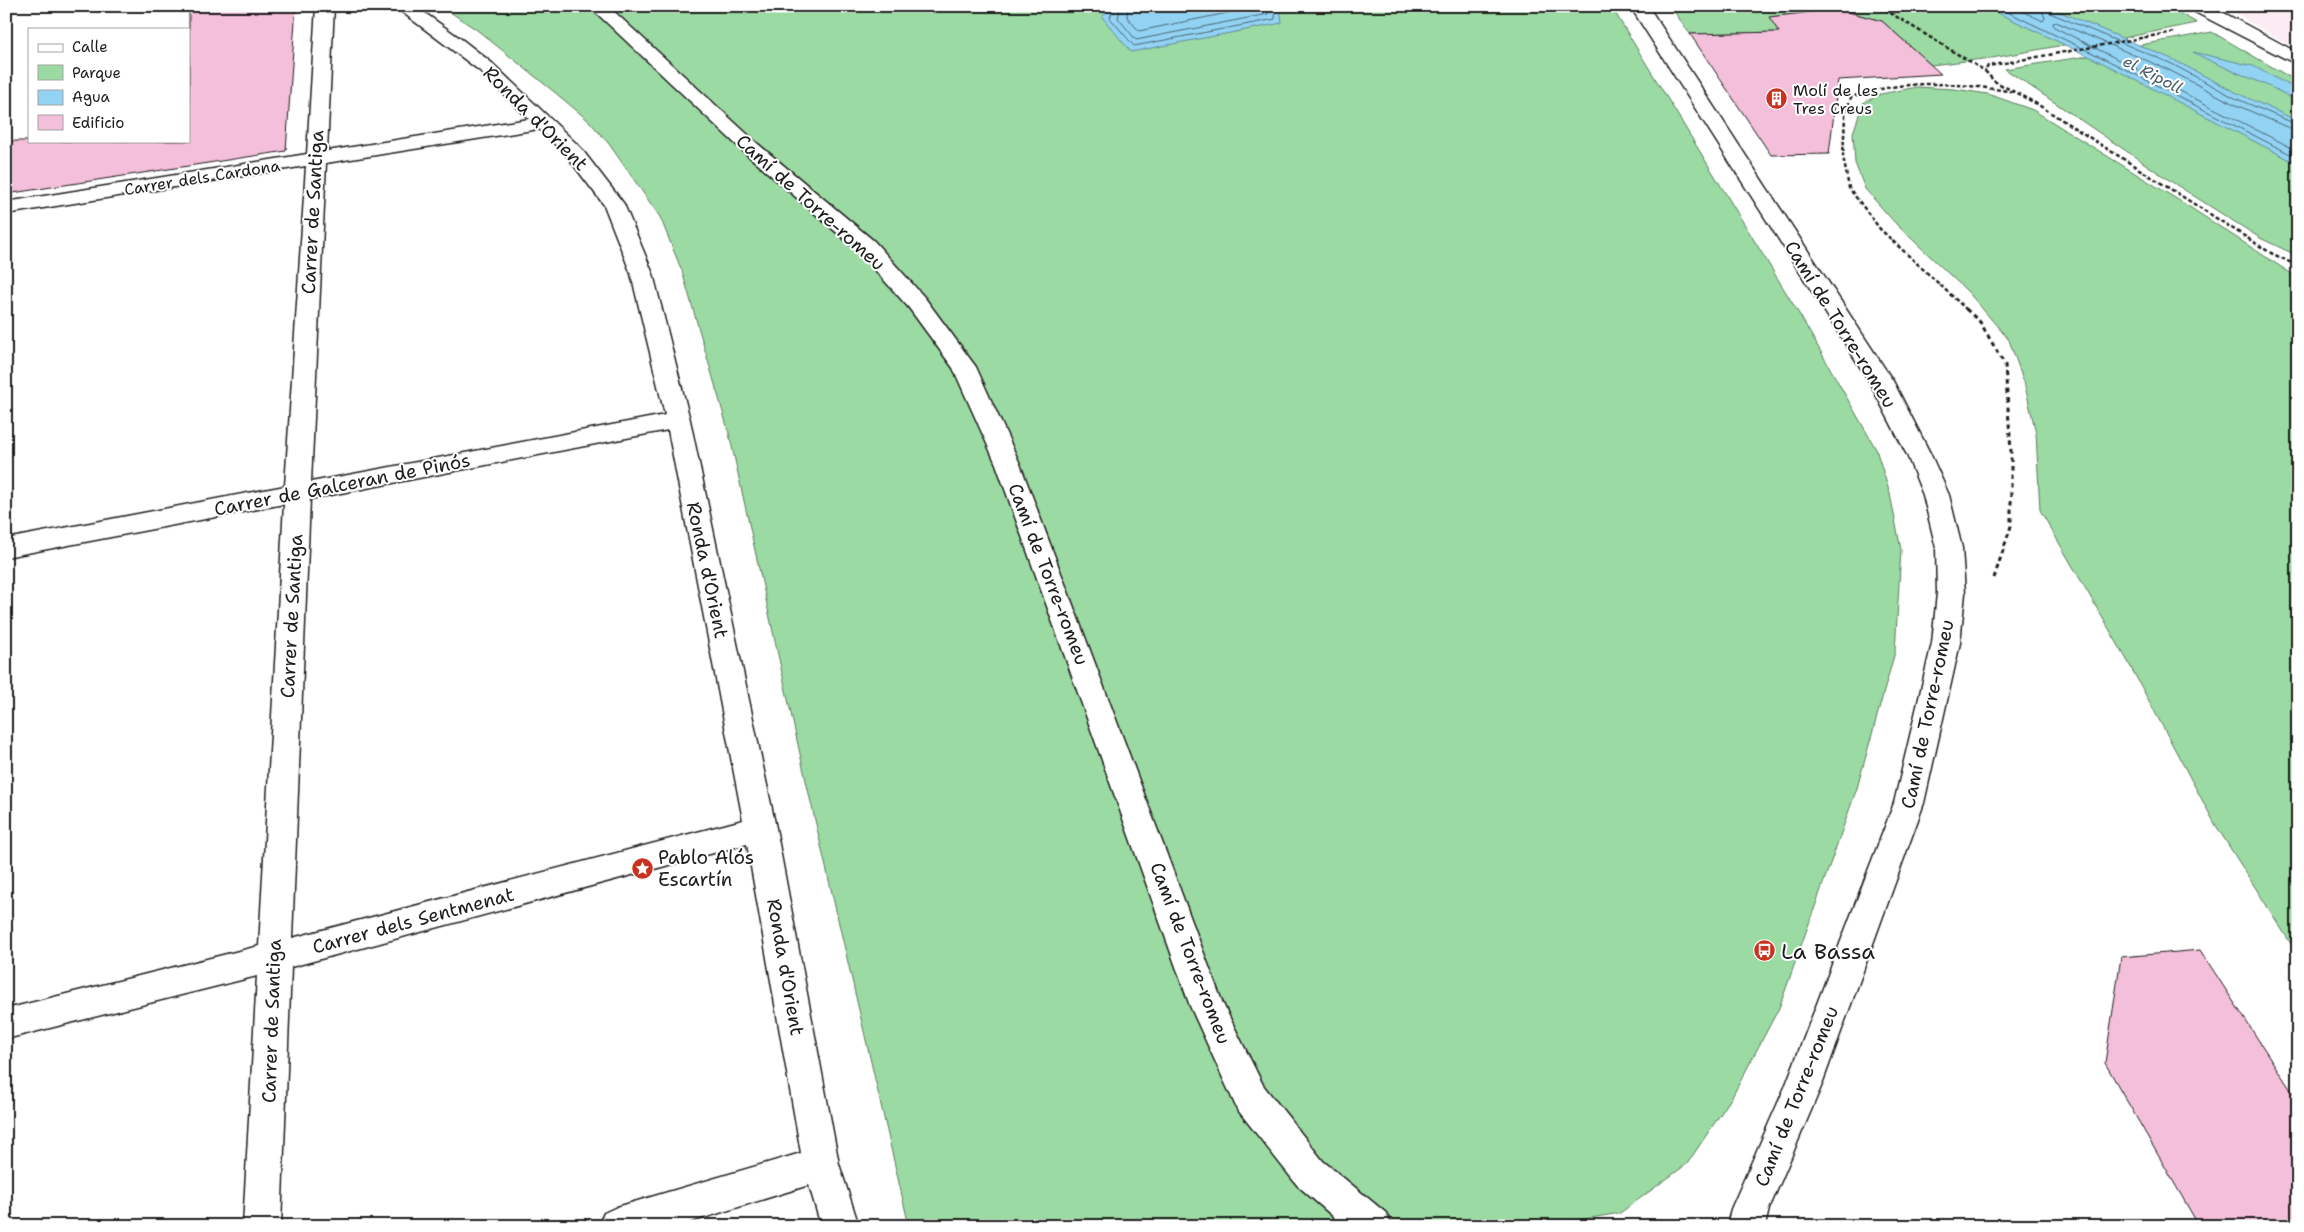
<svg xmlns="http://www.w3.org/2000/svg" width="2304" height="1232" viewBox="0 0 2304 1232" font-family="'Shantell Sans',sans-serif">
<rect width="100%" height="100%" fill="#fff"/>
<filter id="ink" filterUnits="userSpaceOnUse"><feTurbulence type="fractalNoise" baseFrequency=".02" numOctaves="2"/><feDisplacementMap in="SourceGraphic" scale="10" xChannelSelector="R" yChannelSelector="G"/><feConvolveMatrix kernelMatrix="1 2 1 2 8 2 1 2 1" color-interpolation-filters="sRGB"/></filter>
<g filter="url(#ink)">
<!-- built -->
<path fill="#fbecf4" d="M2226 6H2298V50L2249 22Z"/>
<!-- green -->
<path fill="#9bdaa2" stroke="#5c7b5f" d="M441 6H1611L1801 317 1876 449 1890 494 1901 550 1895 652 1857 788 1779 1008 1732 1097 1687 1164 1620 1213 1544 1226H909L806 781 729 433 682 271 660 217 609 144 589 121 558 95 477 30Z
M1670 6H2167L2197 23 2123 38 2135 46 2212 32 2298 82V256L2260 238 2175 184 2005 69 2088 56 2075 43 1992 58 1931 65 1882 21 1837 9 1770 17 1779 32 1690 34Z
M1917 87 1954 89 1988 94 2033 110 2188 206 2298 278V955L2215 824 2127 660 2040 510 2036 433 2024 382 2009 340 1968 292 1896 224 1865 189 1855 163 1853 133 1863 103 1881 94Z"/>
<!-- water -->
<path fill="#92d3f4" stroke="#638a9e" d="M1111 6H1280L1282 23 1131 52 1102 17Z
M1983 6H2046L2172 59 2239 94 2298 121V164L2105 64Z
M2193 52 2253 66 2298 90V102C2265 81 2227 71 2193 52Z"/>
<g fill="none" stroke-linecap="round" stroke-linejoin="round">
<!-- shore -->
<path stroke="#4b6572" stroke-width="1" d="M1114 6 1110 18 1134 46 1275 19 1276 6
M1121 6 1118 18 1136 40 1268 14 1269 6
M1128 6 1127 17 1139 31 1262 6
M1995 6 2107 60 2298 158
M2011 6 2043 21 2045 18 2040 6
M2047 6 2050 13 2170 63 2237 99 2298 125
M2298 132 2234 104 2167 69 2056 22 2053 23 2054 27 2298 151"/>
</g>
<!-- building -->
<path fill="#f3bfdb" stroke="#1c1c1c" d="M189 6H296L286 151 6 194V141H189Z
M1837 9 1882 21 1941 74 1838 80 1829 154 1771 155 1690 34 1779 32 1769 17Z
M2200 950 2298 1101V1226H2199L2105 1063 2121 957Z"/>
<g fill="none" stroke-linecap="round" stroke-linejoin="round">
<defs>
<path id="minor" d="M316 6H334L327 151 529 119 480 71 394 6H415L464 41 492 63 580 147 624 204 653 274 690 420 776 828 839 1164 859 1226H821L809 1185 678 1226H598L604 1213 617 1207 801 1153 747 844 291 967 281 1226H243L257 976 6 1039V1009L259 946 284 504 6 557V539L285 486 306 166 6 214V202L307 154ZM539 129 566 155 604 205 631 274 665 415 311 482 326 163ZM668 430 743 820 292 938 310 499Z
M589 6H608L758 144 874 241 925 298 976 367 1020 464 1223 1004 1263 1085 1323 1161 1386 1213 1392 1226H1344L1297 1185 1237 1109 1190 1006 996 464 953 368 909 308 858 251 744 152Z
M1630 6H1648L1893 381 1931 455 1949 495 1962 548 1965 593 1960 643 1924 803 1821 1087 1769 1209 1765 1226H1727L1731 1209 1785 1087 1894 803 1932 643 1937 593 1936 548 1923 495 1907 455 1869 381Z
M2188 6H2211L2298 53V65L2191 10Z"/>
</defs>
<!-- minor casing -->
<use href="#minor" stroke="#1c1c1c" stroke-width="3"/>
<!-- path-far1 -->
<path stroke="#1c1c1c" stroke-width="2.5" stroke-dasharray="4 2.5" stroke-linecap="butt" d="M1879 6 1985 71
M2174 32 1988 66 1985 71 1994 81 2037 104 2271 253 2298 266
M1967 310 1880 229 1849 188 1843 156 1845 116 1851 97C1908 78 1956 83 2014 92"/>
<!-- path -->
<path stroke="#1c1c1c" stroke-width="3" stroke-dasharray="4.5 4" stroke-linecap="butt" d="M1966 309 1980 322 2005 365 2011 451V526L1994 578"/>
<!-- minor -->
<use href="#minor" fill="#fff" fill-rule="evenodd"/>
</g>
</g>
<!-- icons -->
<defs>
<symbol id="building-disc" viewBox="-11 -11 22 22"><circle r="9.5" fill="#c8321e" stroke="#fff"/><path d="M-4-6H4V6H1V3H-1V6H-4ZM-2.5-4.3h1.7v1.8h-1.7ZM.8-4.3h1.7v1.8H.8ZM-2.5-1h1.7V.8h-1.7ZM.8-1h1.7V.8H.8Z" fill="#fff"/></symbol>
<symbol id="sight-disc" viewBox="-11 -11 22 22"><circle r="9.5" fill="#c8321e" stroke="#fff"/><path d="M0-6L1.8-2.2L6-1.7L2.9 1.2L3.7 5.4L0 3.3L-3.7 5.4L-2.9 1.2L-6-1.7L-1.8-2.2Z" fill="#fff"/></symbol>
<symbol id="bus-disc" viewBox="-11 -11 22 22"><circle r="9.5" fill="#c8321e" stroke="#fff"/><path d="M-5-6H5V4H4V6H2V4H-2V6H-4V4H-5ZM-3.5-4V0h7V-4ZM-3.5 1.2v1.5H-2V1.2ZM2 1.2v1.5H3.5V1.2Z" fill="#fff"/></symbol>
</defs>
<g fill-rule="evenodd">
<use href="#building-disc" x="1764" y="86" width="25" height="25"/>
<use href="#sight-disc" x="630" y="856" width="25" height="25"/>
<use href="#bus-disc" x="1752" y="938" width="25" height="25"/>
</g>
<g text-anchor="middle" stroke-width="4" stroke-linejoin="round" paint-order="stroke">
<!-- far-water labels -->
<g font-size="16" font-style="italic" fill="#455c68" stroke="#fff">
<text transform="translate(2153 74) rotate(27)" y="6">el Ripoll</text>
</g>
<!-- far-poi labels -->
<g font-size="16" fill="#1c1c1c" stroke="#fff" text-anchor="start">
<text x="1793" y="96">Molí de les<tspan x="1793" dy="18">Tres Creus</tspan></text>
</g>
<!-- far-street labels -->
<g font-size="16" fill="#1c1c1c" stroke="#fff">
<text transform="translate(202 177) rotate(-9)" y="6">Carrer dels Cardona</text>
</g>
<!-- street labels -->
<g font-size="19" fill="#1c1c1c" stroke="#fff">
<text transform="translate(536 118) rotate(45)" y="7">Ronda d'Orient</text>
<text transform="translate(811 202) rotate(42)" y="7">Camí de Torre-romeu</text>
<text transform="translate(312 212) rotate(-87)" y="7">Carrer de Santiga</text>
<text transform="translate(1841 324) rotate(58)" y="7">Camí de Torre-romeu</text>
<text transform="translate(342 484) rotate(-11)" y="7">Carrer de Galceran de Pinós</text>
<text transform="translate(708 570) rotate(78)" y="7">Ronda d'Orient</text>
<text transform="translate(1049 574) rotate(69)" y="7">Camí de Torre-romeu</text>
<text transform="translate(291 616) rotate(-87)" y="7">Carrer de Santiga</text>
<text transform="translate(1927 714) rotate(-78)" y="7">Camí de Torre-romeu</text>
<text transform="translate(413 920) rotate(-15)" y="7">Carrer dels Sentmenat</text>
<text transform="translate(1191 953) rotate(69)" y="7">Camí de Torre-romeu</text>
<text transform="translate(786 967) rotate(80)" y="7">Ronda d'Orient</text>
<text transform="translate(271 1021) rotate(-88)" y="7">Carrer de Santiga</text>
<text transform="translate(1796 1096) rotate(-68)" y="7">Camí de Torre-romeu</text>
</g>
<!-- poi labels -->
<g font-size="19" fill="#1c1c1c" stroke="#fff" text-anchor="start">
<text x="658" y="864">Pablo Alós<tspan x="658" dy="22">Escartín</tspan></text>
</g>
<!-- near-poi labels -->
<g font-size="22" fill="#1c1c1c" stroke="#fff" text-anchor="start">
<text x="1781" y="959">La Bassa</text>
</g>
</g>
<!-- margin -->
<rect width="2304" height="1232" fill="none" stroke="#fff" stroke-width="25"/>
<rect x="12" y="12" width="2279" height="1207" fill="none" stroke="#1c1c1c" stroke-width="2" filter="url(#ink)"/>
<!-- legend -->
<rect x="28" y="28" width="162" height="115" fill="#ffffff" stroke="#a4a4a4"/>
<rect x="38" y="44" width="25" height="8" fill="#ffffff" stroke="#a4a4a4"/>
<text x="72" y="52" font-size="15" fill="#1c1c1c">Calle</text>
<rect x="38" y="65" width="25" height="15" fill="#9bdaa2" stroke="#a4a4a4"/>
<text x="72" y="78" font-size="15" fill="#1c1c1c">Parque</text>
<rect x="38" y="90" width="25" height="15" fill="#92d3f4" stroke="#a4a4a4"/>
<text x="72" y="102" font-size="15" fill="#1c1c1c">Agua</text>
<rect x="38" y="115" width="25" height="15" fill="#f3bfdb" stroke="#a4a4a4"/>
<text x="72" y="128" font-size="15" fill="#1c1c1c">Edificio</text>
</svg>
